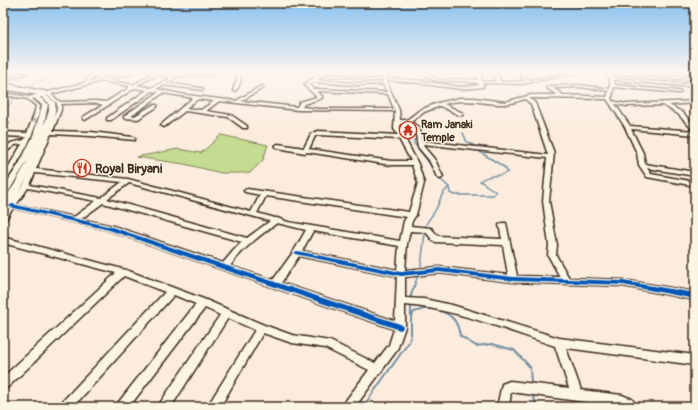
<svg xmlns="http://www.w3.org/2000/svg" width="698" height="410" viewBox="0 0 698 410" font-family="Pangolin,sans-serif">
<rect width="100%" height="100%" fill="#fbecde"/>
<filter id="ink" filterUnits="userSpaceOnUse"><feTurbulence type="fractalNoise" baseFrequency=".025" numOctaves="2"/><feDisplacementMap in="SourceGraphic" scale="8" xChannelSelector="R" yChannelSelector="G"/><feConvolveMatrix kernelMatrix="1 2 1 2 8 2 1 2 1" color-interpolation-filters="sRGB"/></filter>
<g filter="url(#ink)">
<!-- green -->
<path fill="#c4dc92" stroke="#808358" d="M221 135 268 145 263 160 250 173H221L184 164 136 157 178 149 201 153Z"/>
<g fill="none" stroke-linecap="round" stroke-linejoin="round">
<!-- stream-far2 -->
<path stroke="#7390a1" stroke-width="1" d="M23 87 48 79 44 75 45 73
M3 112 14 99 4 95
M411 125 412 127"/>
<!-- stream-far1 -->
<path stroke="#7390a1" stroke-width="1.5" d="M412 126 417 139 414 140V143L433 168
M463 133 467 142 473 145
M439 178 449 187 450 193 454 195H493L496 192 480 181C488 173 499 178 508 172L504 167 480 152
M425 227C428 219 434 214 437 207 442 196 439 197 449 187
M421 266 425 233
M413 290 418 275"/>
<!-- stream -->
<path stroke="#7390a1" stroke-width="2" d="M410 299 413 289
M438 310C452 314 458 322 460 336L476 346 492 344 514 350 530 367 531 384
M411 318 414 312 424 309H433
M532 394 538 407
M363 407 409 342 411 335V306"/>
<defs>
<path id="minor" d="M21 73H27L3 81V79Z
M93 73H97L89 82 126 73H133L108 80 133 85 152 74 148 73 171 75 219 73 217 74 174 77 175 78 167 83 201 88H203V90L163 85 156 89 186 95 236 101 261 86H263V88L241 101 297 107 300 102 317 97 304 85 310 80 322 74 371 76 381 75 380 73H384L385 78 426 81 428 82 461 87 479 85 478 83C471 82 463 81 456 81 441 81 435 84 423 73H428L434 78 440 80 455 79 478 80 477 73H481L482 81 496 82 493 73H497L501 82 526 81 523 79 520 73H524L526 77 530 80 568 73H576L522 84 483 83V87L461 89 423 84 421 83 386 80 399 110 400 120H407L420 110 438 103 460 98H474L505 102 531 95H557L547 88V86H549L580 85 610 89V79L607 73H611L614 78 695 85V87L614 80 615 85 679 91 681 92 679 93 614 87 612 97 611 98 612 101 627 104 695 101V103L669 105 682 112 695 126V131L693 130 678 114 663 105 627 106 615 104 630 126 695 131V135L631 129 643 153 645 164 695 172V176L647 168 651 174 695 182V186L647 177 639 165 637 153 625 127 607 99 529 98 535 103 554 153 549 201 557 245 556 255 569 278 623 280 695 292V300L623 286 513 282 439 273 405 277V298L424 299 452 305 559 338 695 355V365L566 348 581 390 622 395 632 399 637 407H623L511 392 509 407H497L502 384 510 381 569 388 555 346C506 330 456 309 405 305V327L397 350 355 407H342L344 403 369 370 325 348 292 343 263 333 220 407H207L255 330 228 318 171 407H158L160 403 220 315 205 308 129 407H116L118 403 196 304 174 295 73 407H59L61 403 165 292 124 276 7 388 3 389V377L116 273 3 243V237L126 270 206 300 264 325 292 335 330 341 375 363 389 345 394 329 108 230 13 208 6 219H3V212L23 186 46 134 43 132 47 130 57 110V103L47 95 32 99 40 106C36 134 21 158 6 181L3 183V176L22 144 15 145 3 154V149L11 143 24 140 26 137 3 136V132L27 133 34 115 36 106 28 99 3 95V93L29 97 42 93 3 85V83L48 92 84 83ZM157 75 171 78 151 88 137 85ZM323 76 371 78 381 77 383 82 355 83 317 80ZM102 81 129 86V88L106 102 96 101 60 102 51 94ZM313 82 355 85 383 84 387 92 313 89 309 85ZM580 87 609 91 607 97 563 95 553 88ZM135 88 147 90 107 118V120H111L152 91 159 92 124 116V118L138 119 157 107V105H153L135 116H131L163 93 193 98 162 124 161 125 164 127 185 111 228 117 243 128H247V126L231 115 206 111 219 101 298 110 395 111 394 129 398 135 318 131 311 134 304 148 278 144 275 146 278 148 305 153 307 152 391 165H412L418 183 409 212 247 189 245 190 244 191 245 192 260 195 251 212 128 179 36 169 51 134 91 136 135 140V138L133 137 91 132 53 131 61 110V104L96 103 103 105 83 117V119L85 120ZM316 91 388 94 394 109H319L302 107 304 104 322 98V96ZM198 99 214 101 201 110 186 108ZM525 99 531 104 548 155 422 141 420 128 411 122 424 112 440 106 459 115H463V113L444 104C465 97 483 104 503 104 510 104 518 101 525 99ZM400 124H407L415 129 418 147 429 160 437 177 440 179 443 177 435 160 424 147 423 144 547 158 543 201 549 245 548 255 560 277 517 276 506 223H503L499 225 502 239 438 236 431 228 411 226 412 221 416 215 424 183 418 164 400 129ZM319 135 399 139 411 161H391L309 149 315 136ZM35 173 122 182 101 198 30 185ZM129 183 270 221 247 238 107 199ZM28 188 96 201 74 217 16 205ZM266 196 407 217 404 221 400 241 288 222 277 218H275L257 213ZM103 203 242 242 234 250 223 263 113 226 81 219ZM277 223 306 230 294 251 273 280 230 266C243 248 259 236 277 223ZM313 231 399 246 397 270 302 251ZM410 231 426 232 433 241 436 242 503 245 508 275 439 267 405 270 407 244ZM299 256 397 276 395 321 281 283Z
M237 73H241C241 79 240 88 235 91L233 90 237 79Z
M617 73H634L695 78V80L619 74Z
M681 73H695V75Z
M5 121 8 123 3 126V122Z"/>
<path id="major" d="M3 85 43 93 55 102C55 105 56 108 55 111 52 128 18 206 3 210V201L14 185 29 158 6 196 3 197V188L19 164 32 138 40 114 42 105 33 97 38 96 48 104 44 125 49 111V103L39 95 3 89Z"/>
</defs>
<!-- minor casing -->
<use href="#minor" stroke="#3b2a1e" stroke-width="3"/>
<!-- major casing -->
<use href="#major" stroke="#3b2a1e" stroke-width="3"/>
<!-- minor -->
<use href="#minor" fill="#fcf5e5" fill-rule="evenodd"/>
<!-- major -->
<use href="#major" fill="#fcf5e5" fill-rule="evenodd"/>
<defs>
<path id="cycleway" d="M12 204 112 227 400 324 402 325 403 327 402 329 400 330 109 230 10 207 9 206Z
M297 251 401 272 439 268 513 277 623 281 695 293V299L623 285 513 281 439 272 401 276 295 254 294 253 295 252Z"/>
</defs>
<!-- cycleway casing -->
<use href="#cycleway" stroke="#fcf5e5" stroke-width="3"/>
<!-- cycleway -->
<use href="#cycleway" fill="#0057b8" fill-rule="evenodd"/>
</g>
<!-- one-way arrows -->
<defs><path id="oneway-chevron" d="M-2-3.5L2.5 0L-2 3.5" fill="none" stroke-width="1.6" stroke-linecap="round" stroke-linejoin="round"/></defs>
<use stroke="#9c9082" href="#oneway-chevron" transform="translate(34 122) rotate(-67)"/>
</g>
<!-- sky -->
<linearGradient id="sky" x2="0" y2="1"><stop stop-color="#88c1ef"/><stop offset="0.56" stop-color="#fdf6f0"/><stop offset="1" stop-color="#fdf6f0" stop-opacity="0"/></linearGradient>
<rect width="698" height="130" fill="url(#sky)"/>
<!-- icons -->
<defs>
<symbol id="temple-ring" viewBox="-11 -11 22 22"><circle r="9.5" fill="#fcf5e5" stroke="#c8321e" stroke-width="1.5"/><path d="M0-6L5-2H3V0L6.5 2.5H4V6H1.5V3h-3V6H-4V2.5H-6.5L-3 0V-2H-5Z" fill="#c8321e"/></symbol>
<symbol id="restaurant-ring" viewBox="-11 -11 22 22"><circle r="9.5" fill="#fcf5e5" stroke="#c8321e" stroke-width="1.5"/><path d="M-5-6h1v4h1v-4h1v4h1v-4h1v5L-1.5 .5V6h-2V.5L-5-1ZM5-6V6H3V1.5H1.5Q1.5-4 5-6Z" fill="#c8321e"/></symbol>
</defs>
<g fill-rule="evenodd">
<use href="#temple-ring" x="398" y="120" width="20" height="20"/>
<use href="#restaurant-ring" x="72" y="158" width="20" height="20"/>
</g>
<g text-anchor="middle" stroke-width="3" stroke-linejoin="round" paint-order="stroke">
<!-- far-poi labels -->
<g font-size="11" font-weight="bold" fill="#3b2a1e" stroke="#fcf5e5" text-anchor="start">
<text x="421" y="128">Ram Janaki<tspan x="421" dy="13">Temple</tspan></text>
</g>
<!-- poi labels -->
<g font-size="13" font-weight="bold" fill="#3b2a1e" stroke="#fcf5e5" text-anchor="start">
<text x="95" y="173">Royal Biryani</text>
</g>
</g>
<!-- margin -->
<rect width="698" height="410" fill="none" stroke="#fcf5e5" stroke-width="16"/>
<rect x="8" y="8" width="682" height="394" fill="none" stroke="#3b2a1e" stroke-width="1.5" filter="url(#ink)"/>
</svg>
